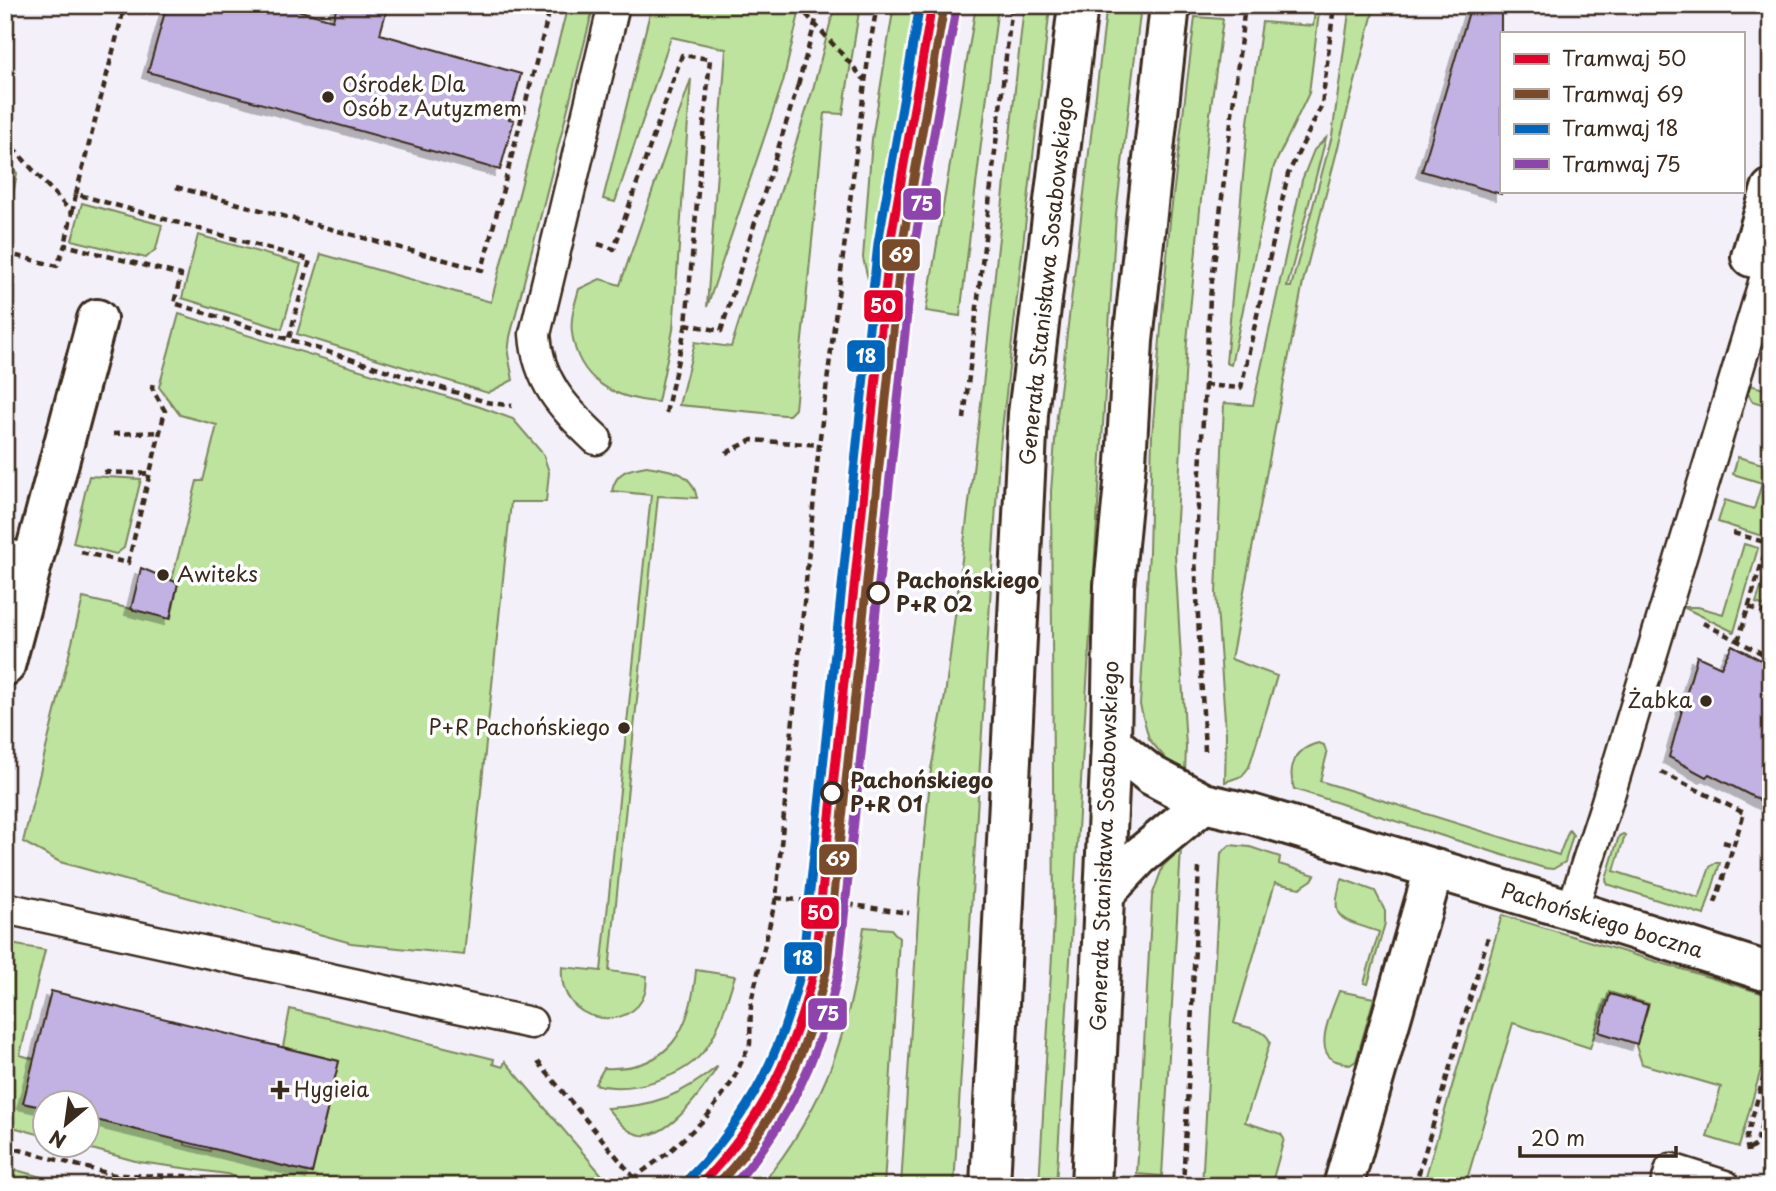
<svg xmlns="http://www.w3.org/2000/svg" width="1776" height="1191" viewBox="0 0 1776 1191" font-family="'Playpen Sans',sans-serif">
<defs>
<filter id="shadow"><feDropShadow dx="-6" dy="6" stdDeviation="0" flood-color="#0004"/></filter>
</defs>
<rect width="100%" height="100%" fill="#f3f0f9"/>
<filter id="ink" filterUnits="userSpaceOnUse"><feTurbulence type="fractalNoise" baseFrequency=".0143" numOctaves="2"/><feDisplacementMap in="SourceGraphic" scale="14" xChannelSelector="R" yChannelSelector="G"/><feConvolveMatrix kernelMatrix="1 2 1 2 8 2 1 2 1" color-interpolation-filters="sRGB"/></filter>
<g filter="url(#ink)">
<!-- green -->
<path fill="#bde39e" stroke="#7c865e" stroke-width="2" d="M568 5H594L510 337 508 354 513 380 488 393 297 334 321 254 491 302Z
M652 5H801L783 82 707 307 726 49 671 37 615 202 603 199Z
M835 5H860L843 114 825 113 795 409 789 415H784L679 405 695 342 731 347 813 89Z
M894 5H921L874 305 863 258 872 139Z
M976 5H998L960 316 926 311Z
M1316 5H1320L1309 93 1274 166 1231 365 1226 363 1248 122 1262 22 1313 26Z
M1350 5H1375L1303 282 1231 659 1277 676 1249 767 1242 776 1225 782 1226 734 1216 593 1224 403 1253 405 1302 180 1314 150 1326 138 1287 287H1291L1332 136Z
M1024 6 1050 7 999 456 954 1186H901L920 885 931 769 945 696 979 422Z
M1106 12 1140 14 1116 214 1056 1186H1039L1054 919 1051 491 1057 416Z
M1195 17 1223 19 1208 129 1187 341 1175 554 1186 747 1185 773 1171 765 1149 739 1140 705 1149 552 1152 435 1170 221Z
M691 79 673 330 658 402C615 399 578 381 572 333 570 318 575 303 579 289L600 279 620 285Z
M5 160 17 173 6 232H5Z
M82 203 162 225 156 249 146 258 72 240Z
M198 235 301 264 282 329 182 298Z
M179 314 480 407 513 419 543 454 549 472 546 502H511L464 955 351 943 60 862 23 842 83 598 171 618 178 583 172 580 197 481H203L217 425 180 415 159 387Z
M1746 384 1771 391V407L1752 401 1745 388Z
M1771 450V507L1762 536 1718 522 1725 500 1754 509 1762 483 1733 474 1738 457 1766 465Z
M647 466C671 470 692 471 697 498L658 496 609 971 647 976C646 981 647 987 645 993 632 1034 557 1025 562 967L601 971 651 495 612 491C616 471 629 469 647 466Z
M89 476 141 479 124 548 116 554 73 543Z
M1744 544 1758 548 1734 632 1683 607H1698L1723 614Z
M1771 555V608L1756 603Z
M1319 743 1324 745 1327 754 1320 781 1559 855 1569 830 1573 835 1565 862 1553 869 1544 868 1294 789C1287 767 1295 748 1319 743Z
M1623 834 1625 835 1614 871 1699 898 1710 867 1715 863H1720L1704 915 1607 884 1606 879 1619 836Z
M1230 845 1250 847 1280 857 1279 864 1315 875 1312 880 1300 888 1275 883 1234 1023C1246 1028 1265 1028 1270 1042L1245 1122 1281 1134 1284 1139 1271 1186H1202L1221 853Z
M1181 849 1162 1176 1137 1174 1152 896 1163 866Z
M1342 879 1375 891 1385 911V923L1368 984 1364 983 1379 932C1343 919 1327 922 1342 879Z
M1502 915 1771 996V1034L1739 1147 1707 1137 1721 1087 1642 1064 1636 1046 1649 1004 1609 992 1590 1048 1513 1023 1465 1186H1423Z
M864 927 891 929 899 938 884 1186H760C826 1108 851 1026 864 927Z
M5 943 45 950 20 1055 34 1059 24 1103 45 1108V1136L5 1125Z
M696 970 735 976C727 999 721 1026 707 1047 686 1078 630 1094 595 1084L604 1068C670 1071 691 1029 696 970Z
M1339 991 1374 998 1356 1061 1350 1065C1345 1063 1338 1062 1333 1060 1313 1048 1333 1008 1339 991Z
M290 1009 494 1059 493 1064 503 1067 505 1061 602 1175 587 1186H260L227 1174 139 1162 81 1146H88V1118L185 1141V1145L210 1151 211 1148 312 1173 339 1061 283 1047Z
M718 1066C705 1087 671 1138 641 1135 626 1133 616 1119 607 1108 654 1106 681 1096 718 1066Z
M5 1167 74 1186H35L5 1177Z"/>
<!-- building -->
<path fill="#c1b2e3" stroke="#3b2a1e" stroke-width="2" filter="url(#shadow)" d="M167 5H279L333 20 337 5H388L380 34 521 74 509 119 514 120 500 170 148 72Z
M1471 5H1501V194L1422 171Z
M141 568 178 583 170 619 131 609Z
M1732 645 1771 665V806L1709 774 1706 777 1669 757 1697 656 1721 667Z
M51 991 339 1061 312 1173 88 1118V1103H46V1108L23 1103Z
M1610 994 1648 1005 1637 1044 1599 1032Z"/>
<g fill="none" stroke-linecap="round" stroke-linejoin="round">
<defs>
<path id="service" d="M596 439C563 408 538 381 535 334L614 5
M5 554 33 562
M5 908 531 1023
M1572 910 1606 805 1770 263
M1666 1186 1671 1169 1725 1186"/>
<path id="minor" d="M1771 189 1751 257 1771 263
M5 666 97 319
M1111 743 1151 775 1204 803 1251 814 1572 910 1771 973
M1105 893 1139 857 1204 803
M1343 1186 1434 869"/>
<path id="secondary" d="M990 1186 1028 414 1078 5
M1091 1186 1111 743 1114 586 1126 462 1133 341 1170 5"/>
</defs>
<!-- service casing -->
<use href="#service" stroke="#3b2a1e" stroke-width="35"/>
<!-- minor casing -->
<use href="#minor" stroke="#3b2a1e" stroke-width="44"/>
<!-- secondary casing -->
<use href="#secondary" stroke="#3b2a1e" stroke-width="44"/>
<!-- path -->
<path stroke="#3b2a1e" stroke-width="4.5" stroke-dasharray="7 5" stroke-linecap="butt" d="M798 5 864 79
M5 139 72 213 65 245
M176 187 482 270 551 5
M76 194 125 5
M72 213 76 194 310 260 289 338
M598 244 614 249 682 55 710 59 686 324 721 331 798 85
M5 253 57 266 65 245 181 275 174 303 486 402 512 406
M1204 385 1241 388 1288 174 1322 105 1334 5
M666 413 686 324
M964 419 1012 5
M113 434 160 432
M726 453 752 440 819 445
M104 472 150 474
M1733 533 1771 544
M81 552 128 563 165 411 152 388 153 382
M1749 607 1771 615
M1703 623 1771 658
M1738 641 1771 533
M1205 751 1195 558 1210 298 1245 5
M1661 772 1744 813 1714 906
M1723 842 1734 845
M776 898 853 905 909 913
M538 1062 641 1186
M5 1146 114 1175 186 1176 230 1186
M1749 1150 1756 1145 1771 1092
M1748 1152 1746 1140 1771 1051
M115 1176 131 1186
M623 1186 669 1152 705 1119 732 1082 750 1044 751 1002 776 898 819 445 869 51 877 5
M1183 1186 1199 868
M1415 1186 1489 934"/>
<!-- service -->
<use href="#service" stroke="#fff" stroke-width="30"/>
<!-- minor -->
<use href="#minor" stroke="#fff" stroke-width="38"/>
<!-- secondary -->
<use href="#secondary" stroke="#fff" stroke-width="38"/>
<!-- path-bridge -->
<path stroke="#3b2a1e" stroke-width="4.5" stroke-dasharray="7 5" stroke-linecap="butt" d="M1200 5 1302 12 1303 5
M798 85 820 5"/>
<defs>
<path id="tram-1" d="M699 1186C762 1121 794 1056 814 969L890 244 932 5"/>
<path id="tram-2" d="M716 1186C775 1125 807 1053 826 972L902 246 944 7"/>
<path id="tram-3" d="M690 1177C751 1115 782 1051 802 967L878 243 920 5"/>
<path id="tram-4" d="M733 1186C789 1122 819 1057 838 975L914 247 956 9"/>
</defs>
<!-- tram-1 casing -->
<use href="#tram-1" stroke="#fff" stroke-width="14"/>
<!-- tram-2 casing -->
<use href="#tram-2" stroke="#fff" stroke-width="14"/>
<!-- tram-3 casing -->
<use href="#tram-3" stroke="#fff" stroke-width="14"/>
<!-- tram-4 casing -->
<use href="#tram-4" stroke="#fff" stroke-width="14"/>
<!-- tram-1 -->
<use href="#tram-1" stroke="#e4002b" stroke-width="9"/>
<!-- tram-2 -->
<use href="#tram-2" stroke="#7a4b2a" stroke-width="9"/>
<!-- tram-3 -->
<use href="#tram-3" stroke="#0065bd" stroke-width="9"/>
<!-- tram-4 -->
<use href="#tram-4" stroke="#8e44ad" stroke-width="9"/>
</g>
</g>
<!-- markers -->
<g fill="#3b2a1e" stroke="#fff" stroke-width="2.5">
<circle cx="328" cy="97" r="7"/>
<circle cx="163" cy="575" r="7"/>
<circle cx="1706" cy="701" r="7"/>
<circle cx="624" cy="728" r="7"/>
<path d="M276.5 1079.5h7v7h7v7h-7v7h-7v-7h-7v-7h7z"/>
</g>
<g fill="#fff" stroke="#3b2a1e" stroke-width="3.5">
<circle cx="878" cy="593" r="10"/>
<circle cx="832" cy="793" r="10"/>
</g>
<g text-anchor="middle" stroke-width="7" stroke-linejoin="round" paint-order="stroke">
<!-- poi labels -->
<g font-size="21" fill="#3b2a1e" stroke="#fff" text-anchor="start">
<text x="342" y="92">Ośrodek Dla<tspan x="342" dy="24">Osób z Autyzmem</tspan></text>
<text x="177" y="582">Awiteks</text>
<text x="1692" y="708" text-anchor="end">Żabka</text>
<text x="610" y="735" text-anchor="end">P+R Pachońskiego</text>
<text x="294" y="1097">Hygieia</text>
</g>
<!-- street labels -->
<g font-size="21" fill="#3b2a1e" stroke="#fff">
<text transform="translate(1047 281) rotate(-84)" y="7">Generała Stanisława Sosabowskiego</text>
<text transform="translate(1105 846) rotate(-88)" y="7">Generała Stanisława Sosabowskiego</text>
<text transform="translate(1602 921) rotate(17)" y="7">Pachońskiego boczna</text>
</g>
<!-- stop labels -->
<g font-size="21" font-weight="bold" fill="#3b2a1e" stroke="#fff" text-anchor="start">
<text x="896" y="588">Pachońskiego<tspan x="896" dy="24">P+R 02</tspan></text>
<text x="850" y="788">Pachońskiego<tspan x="850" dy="24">P+R 01</tspan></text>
</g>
</g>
<g stroke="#fff" stroke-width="2.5">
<rect x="902" y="187" width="40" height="34" rx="7" fill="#8e44ad"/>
<rect x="881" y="238" width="40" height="34" rx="7" fill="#7a4b2a"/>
<rect x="863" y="289" width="41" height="34" rx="7" fill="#e4002b"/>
<rect x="846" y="339" width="40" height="34" rx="7" fill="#0065bd"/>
<rect x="818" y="843" width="40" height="33" rx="7" fill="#7a4b2a"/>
<rect x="800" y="896" width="40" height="34" rx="7" fill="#e4002b"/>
<rect x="783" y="941" width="40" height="34" rx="7" fill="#0065bd"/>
<rect x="807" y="997" width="41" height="34" rx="7" fill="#8e44ad"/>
</g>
<g font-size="19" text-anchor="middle" font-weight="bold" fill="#fff">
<text x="922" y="211">75</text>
<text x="901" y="262">69</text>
<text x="883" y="313">50</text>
<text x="866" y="363">18</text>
<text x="838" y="866">69</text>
<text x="820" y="920">50</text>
<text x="803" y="965">18</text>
<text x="828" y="1021">75</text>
</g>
<!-- margin -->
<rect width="1776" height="1191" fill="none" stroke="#fff" stroke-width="28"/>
<rect x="14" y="14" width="1748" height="1163" fill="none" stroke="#3b2a1e" stroke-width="2.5" filter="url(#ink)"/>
<!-- legend -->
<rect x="1500" y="32" width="245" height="161" fill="#ffffff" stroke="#b1aaa5" stroke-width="2"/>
<rect x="1514" y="54" width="35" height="10" fill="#e4002b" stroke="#b1aaa5" stroke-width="2"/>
<text x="1562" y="66" font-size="21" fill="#3b2a1e">Tramwaj 50</text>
<rect x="1514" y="89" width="35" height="10" fill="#7a4b2a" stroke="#b1aaa5" stroke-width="2"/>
<text x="1562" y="102" font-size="21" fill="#3b2a1e">Tramwaj 69</text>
<rect x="1514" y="124" width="35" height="10" fill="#0065bd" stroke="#b1aaa5" stroke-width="2"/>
<text x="1562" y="136" font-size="21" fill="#3b2a1e">Tramwaj 18</text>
<rect x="1514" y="159" width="35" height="10" fill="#8e44ad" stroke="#b1aaa5" stroke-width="2"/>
<text x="1562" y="172" font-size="21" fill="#3b2a1e">Tramwaj 75</text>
<!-- north arrow -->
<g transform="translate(66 1124) rotate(209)"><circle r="33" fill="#ffffff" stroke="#b1aaa5" stroke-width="2"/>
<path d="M0-5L12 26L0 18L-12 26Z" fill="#3b2a1e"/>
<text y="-10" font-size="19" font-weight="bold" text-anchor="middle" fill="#3b2a1e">N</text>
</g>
<!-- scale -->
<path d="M1520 1146v10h156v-10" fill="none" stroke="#3b2a1e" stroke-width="3.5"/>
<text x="1531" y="1146" font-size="21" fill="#3b2a1e" stroke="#ffffff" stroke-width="5" paint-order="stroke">20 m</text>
</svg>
